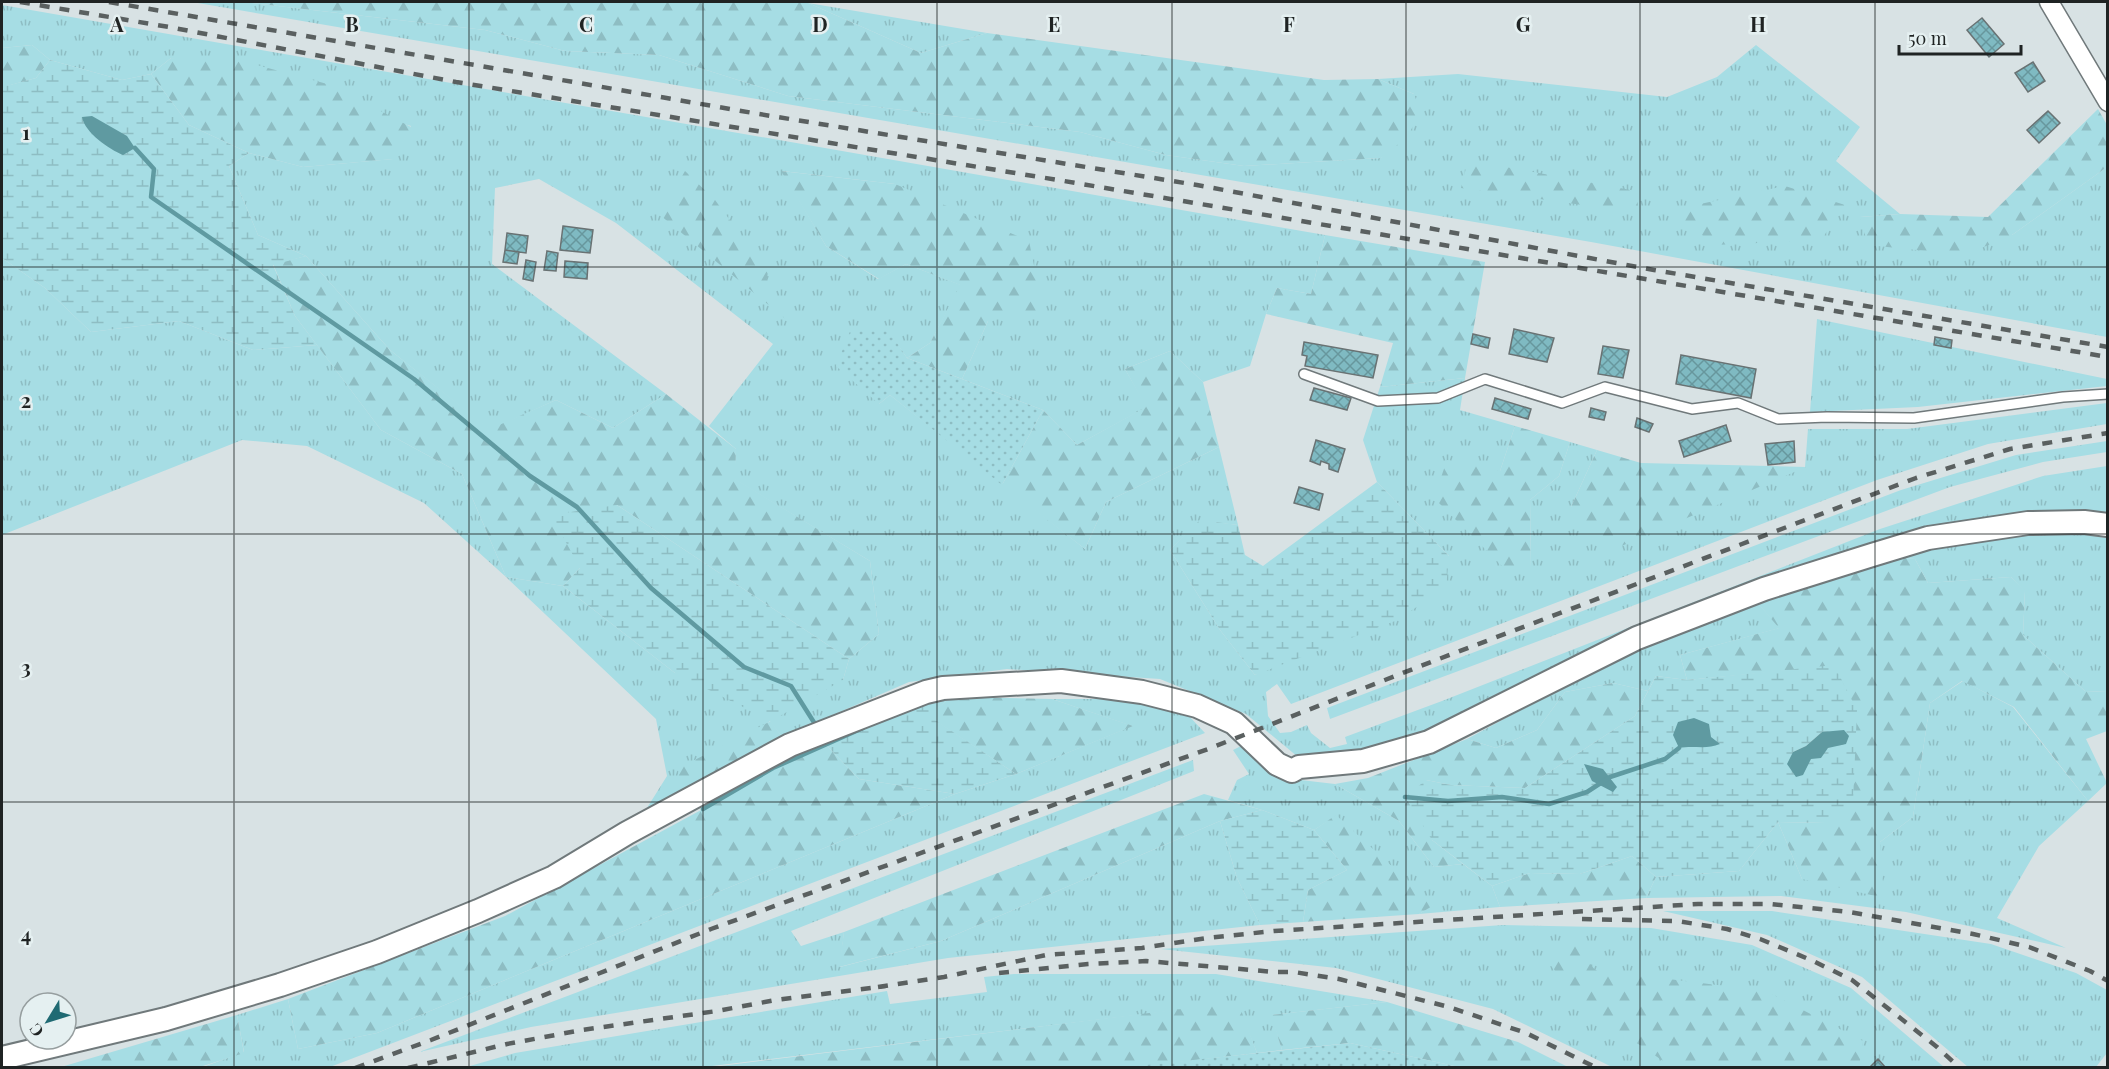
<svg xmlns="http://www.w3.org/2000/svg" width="2109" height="1069" viewBox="0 0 2109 1069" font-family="'Playfair Display',serif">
<defs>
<pattern id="grass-tufts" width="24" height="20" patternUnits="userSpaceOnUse" patternTransform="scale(1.5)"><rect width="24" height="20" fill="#a6dde4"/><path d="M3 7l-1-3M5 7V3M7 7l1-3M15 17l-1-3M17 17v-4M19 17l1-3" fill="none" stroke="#8ebdc3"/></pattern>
<pattern id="forest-firs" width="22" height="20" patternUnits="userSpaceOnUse" patternTransform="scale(1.5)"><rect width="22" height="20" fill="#a6dde4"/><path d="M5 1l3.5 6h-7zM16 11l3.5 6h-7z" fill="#8ebdc3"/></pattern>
<pattern id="wetland-marsh" width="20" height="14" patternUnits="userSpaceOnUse" patternTransform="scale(1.5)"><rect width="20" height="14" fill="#a6dde4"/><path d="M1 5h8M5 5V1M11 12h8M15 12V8" fill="none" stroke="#8ebdc3"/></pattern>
<pattern id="park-dots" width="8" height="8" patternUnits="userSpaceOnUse" patternTransform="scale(1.5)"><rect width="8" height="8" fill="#a6dde4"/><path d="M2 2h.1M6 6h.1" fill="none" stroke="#8ebdc3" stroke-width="1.8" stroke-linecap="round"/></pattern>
<pattern id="building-cross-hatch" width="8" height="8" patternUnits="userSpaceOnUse" patternTransform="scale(1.5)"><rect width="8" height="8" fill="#7fbac2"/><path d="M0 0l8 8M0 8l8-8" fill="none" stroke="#67979d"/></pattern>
</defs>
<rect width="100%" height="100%" fill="#d8e2e4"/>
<!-- grass -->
<path fill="url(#grass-tufts)" d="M192 2H244L485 30 565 51 659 55 788 96 1080 132 1166 155 1244 166 1381 158 1414 94 1378 79 1458 74 1667 97 1717 77 1756 45 1860 127 1836 161 1900 214 1860 217 2012 235 2107 167V337L1591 242Z
M798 2H802L987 33 921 53 806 2Z
M2 5 1325 235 1311 294 1277 288 1266 314 1250 366 1203 382 1170 351 1125 369 1147 407 1077 445 1043 410 962 379 988 321 895 184 782 171 826 246 878 279 906 264 961 285 930 343 907 358 888 331 879 404 890 395 1085 549 1106 502 1219 447 1238 525 1200 521 1170 550 1220 630 1255 675 1449 556 1377 482 1363 440 1380 387 1465 378 1460 410 1515 426 1500 471 1531 568 1530 500 1559 476 1570 442 1597 450 1571 507 1805 467 1808 429H1907L2107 403V424L1988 444 1877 480 1291 704 1277 684 1266 692 1268 716 1280 733 1291 732 1307 725 1311 733 1330 748 1347 744 1345 737 1442 701 1880 529 2043 476 2107 466V516L2072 510 1952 523 1795 566 1625 633 1444 726 1360 755 1298 757 1246 714 1160 679 1007 669 909 682 782 737 770 721 674 799 640 819 667 776 656 719 506 577 424 503 307 446 242 440 2 535V258L45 288 91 332 179 321 253 350 317 345 381 430 462 474 506 577 563 586 675 673 843 680 849 659 879 634 870 561 734 479 736 449 709 426 773 344 616 223 539 179 495 188 492 264 666 394 613 428 556 400 490 430 390 350 306 256 258 235 229 166 249 153 303 167 393 159 411 126 171 58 151 74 122 80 50 60 32 45 2 48Z
M1817 319 2107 379V386L1918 407 1810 412Z
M2107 441V452L2043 462 1950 487 1330 719 1327 708 1901 490 2016 455Z
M2053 530 2107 538V692L2085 691 2023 635 2025 592 2011 577 1928 583 1915 559 1895 557 1941 542Z
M1755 600 1780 628 1680 655 1687 680 1656 676 1648 691 1613 683 1565 692 1537 730 1496 748 1467 739 1651 639Z
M1963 681 2013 707 2088 801 2039 846 1997 918 2066 948 1906 912 1781 896 1646 898 1656 877 1739 871 1778 822 1802 879 1880 842 1913 817 1930 703Z
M1052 699H1125L1189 716 1205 733 330 1067 200 1068 244 1052 237 1015 288 999 298 1049 377 1033 955 794 1016 774 1132 726Z
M1245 744 1292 779 1335 784 1399 821 1434 867 1463 864 1492 886 1500 907 1419 914 1433 905 1336 816 1314 830 1262 810 1228 800 1237 780 1249 774 1233 750Z
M1193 760 1194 771 791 931 801 946 844 932 840 967 941 941 1220 821 1237 878 1260 925 948 958 531 1027 419 1052Z
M1663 911H1772L1991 944 2076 973 2107 990V1053L2096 1067H1968L1862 977 1767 935Z
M1503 925 1651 928 1752 945 1851 988 1944 1067H1612L1493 1009 1336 968 1161 949Z
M1014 974H1216L1387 1002 1272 1015 1282 1050 1257 1053 1237 1003 704 1067 463 1068 515 1053 887 991 890 1004 987 992 984 977Z"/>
<!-- forest -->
<path fill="url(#forest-firs)" d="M244 2H806L921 53 987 33 1324 80 1378 79 1414 94 1421 113 1406 138 1381 158 1244 166 1166 155 1080 132 788 96 659 55 565 51 485 30Z
M32 45 50 60 36 78 7 86 2 90V48Z
M171 58 246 62 331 85 411 127 394 159 303 167 249 153 189 125 151 74Z
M2098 109 2107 125V167L2012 235 1965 255 1868 245 1860 217 1900 214 1988 217Z
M1468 160 1636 191 1639 213 1461 188Z
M685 171 715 200 768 272 766 283 794 326 660 215Z
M781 171 895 184 1029 241 1043 310 988 321 962 379 907 358 930 343 960 285 906 264 879 279 826 246Z
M1785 186 1845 205 1821 240 1714 245 1672 210Z
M1325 235 1485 262 1465 378 1380 387 1393 343 1266 314 1277 288 1311 294Z
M306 256 390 350 490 429 556 400 613 428 666 394 736 449 735 479 870 561 879 634 849 659 617 505 580 568 563 586 506 577 462 474 381 430 295 316 273 264Z
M1170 351 1203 382 1219 447 1106 502 1085 549 1002 485 1043 410 1077 445 1146 407 1125 369Z
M1515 426 1570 442 1559 476 1530 500 1531 569 1511 575 1434 498 1447 460 1500 471Z
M1597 450 1641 463 1806 467 1605 553 1571 507Z
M1895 557 1915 559 1928 583 2011 577 2025 591 2023 635 2085 691 2107 692V731L2086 739 2107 783 2088 801 2014 707 1962 681 1930 703 1913 817 1880 842 1884 898 1802 879 1778 822 1825 823 1834 666 1687 680 1680 655 1779 628 1755 600Z
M1613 683 1648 691 1635 716 1525 788 1451 785 1426 780 1432 840 1463 864 1434 867 1399 821 1335 784 1368 778 1467 739 1496 748 1537 730 1565 692Z
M951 697 1052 699 1133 726 1016 774 928 716Z
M771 721 782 737 674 799 679 768Z
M827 746 859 779 955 794 377 1033 298 1049 288 999 505 916 703 809 773 768Z
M1204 794 1262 810 1220 821 941 941 839 967 844 932Z
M1336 815 1434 905 1419 914 1303 922 1308 890 1347 870 1314 830Z
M1632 856 1656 877 1646 898 1500 907 1492 886 1530 873 1580 874Z
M1572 941 1595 970 1766 991 1863 1041 1859 1067H1672L1594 1014 1544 958Z
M1238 1002 1257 1053 1128 1068H704Z
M1387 1002 1518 1042 1568 1067H1459L1350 1043 1282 1050 1271 1015Z
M237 1015 244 1053 200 1067H61Z"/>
<!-- wetland -->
<path fill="url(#wetland-marsh)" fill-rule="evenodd" d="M50 60 122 80 151 74 189 125 249 153 229 166 258 235 306 256 273 265 295 316 317 345 253 350 179 321 91 332 45 288 2 258V90L6 86 36 78Z
M1377 482 1449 556 1446 588 1395 621 1255 675 1220 630 1170 550 1200 520 1238 525 1245 555 1263 566Z
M617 505 849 659 843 680 771 721 675 673 563 586 580 568 551 515Z
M1834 665 1857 710 1853 802 1825 823 1778 822 1739 871 1656 877 1632 856 1580 874 1530 873 1492 886 1432 840 1405 797 1426 780 1451 785 1525 788 1635 716 1656 676 1687 680ZM1822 732 1846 744 1828 748 1810 759 1793 752 1806 746Z
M951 697 929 716 1016 774 955 794 859 779 827 746 882 719Z
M1262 810 1314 830 1347 870 1308 890 1303 922 1260 925 1237 878 1220 821Z"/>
<!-- park -->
<path fill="url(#park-dots)" d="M851 329 889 331 907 358 1043 410 1002 485 890 395 879 404 836 366Z
M1350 1043 1459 1067H1128Z"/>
<!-- water -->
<path fill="#5f9aa1" d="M92 116 127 136 135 148 123 155C109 149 85 133 82 117Z
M1694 718 1709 724 1711 737 1720 744C1706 750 1694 745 1679 748L1673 735 1678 722Z
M1844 730 1849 736 1846 744 1828 748 1821 758 1811 759 1803 775 1796 777 1787 764 1793 752 1806 746 1822 732Z
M1584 764 1603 769 1617 787 1613 792 1592 781Z"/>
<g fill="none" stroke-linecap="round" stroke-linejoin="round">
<!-- stream -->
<path stroke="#5f9aa1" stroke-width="4.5" d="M135 148 154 169 151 197 414 379 530 476 577 507 651 588 744 667 791 686 815 724
M1405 797 1448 801 1502 797 1549 804 1587 792 1610 777 1665 759 1679 748
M703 809 773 768 863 728"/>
</g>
<!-- building -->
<path fill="url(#building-cross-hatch)" stroke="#697273" stroke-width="1.5" d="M1982 18 2004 44 1989 57 1967 30Z
M2033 62 2045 81 2028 92 2015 73Z
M2048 111 2060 123 2039 143 2027 130Z
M563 226 593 230 590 253 560 250Z
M507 233 528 236 526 253 505 250Z
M505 250 519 252 517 264 503 262Z
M547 251 558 253 556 271 544 270Z
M526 260 536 262 533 281 523 279Z
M565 261 588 263 587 279 564 277Z
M1514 329 1554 338 1547 362 1509 354Z
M1473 334 1490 338 1488 348 1471 344Z
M1935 337 1952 340 1951 348 1934 345Z
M1304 342 1378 355 1373 378 1305 366 1307 356 1302 355Z
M1603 346 1629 350 1623 378 1598 374Z
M1681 355 1756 369 1751 398 1676 384Z
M1314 388 1351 398 1347 410 1310 400Z
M1495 398 1531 409 1528 419 1492 409Z
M1591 408 1606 412 1604 420 1589 417Z
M1637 418 1653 424 1649 432 1635 427Z
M1726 425 1731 441 1684 457 1679 441Z
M1316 440 1345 449 1338 472 1329 469V464L1321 461 1320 465 1310 461Z
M1794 441 1795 462 1768 465 1765 444Z
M1299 487 1323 494 1319 510 1294 503Z
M1878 1059 1886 1068H1869Z"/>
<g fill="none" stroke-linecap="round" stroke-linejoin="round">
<defs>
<path id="service" d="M1304 374 1378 401 1438 398 1485 379 1562 403 1605 387 1692 409 1738 403 1778 419 1827 417 1914 418 2063 397 2108 394"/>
<path id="minor" d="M2049 2 2108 102"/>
<path id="tertiary" d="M2 1058 166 1019 280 985 377 952 478 911 554 877 627 833 790 745 926 692 943 688 1061 681 1142 692 1197 706 1234 723 1277 764 1292 771 1299 767 1363 761 1429 742 1637 638 1764 589 1872 555 1928 538 2028 523 2084 522 2108 525"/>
</defs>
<!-- service casing -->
<use href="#service" stroke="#70797b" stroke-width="12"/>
<!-- minor casing -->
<use href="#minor" stroke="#70797b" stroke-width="21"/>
<!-- tertiary casing -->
<use href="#tertiary" stroke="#70797b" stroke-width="26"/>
<!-- service -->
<use href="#service" stroke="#fff" stroke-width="9"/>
<!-- minor -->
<use href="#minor" stroke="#fff" stroke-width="18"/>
<!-- tertiary -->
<use href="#tertiary" stroke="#fff" stroke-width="22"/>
<!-- rail -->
<path stroke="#5a6060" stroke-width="4.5" stroke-dasharray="10 10" stroke-linecap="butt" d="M20 2 169 27 456 82 1058 180 2108 357
M109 2 759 114 1197 185 1654 270 2108 347
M1582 919 1677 921 1727 929 1760 939 1811 960 1852 980 1937 1047 1960 1068
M999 973 1088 964 1146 961 1275 972H1294L1339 979 1449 1007 1526 1033 1597 1068
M878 987 944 977 1046 955 1142 948 1207 938 1274 931 1698 904H1770L1849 912 1973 934 2029 947 2090 971 2108 981
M355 1068 431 1040 711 929 1208 749 1431 662 1916 478 2010 449 2108 433
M408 1068 507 1044 582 1030 717 1011 776 1000 886 986"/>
</g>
<!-- grid -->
<path fill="none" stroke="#1f2323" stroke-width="1.5" stroke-opacity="0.55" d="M234 2V1068M469 2V1068M703 2V1068M937 2V1068M1172 2V1068M1406 2V1068M1640 2V1068M1875 2V1068M2 267H2108M2 534H2108M2 802H2108"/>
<g font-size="20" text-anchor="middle" font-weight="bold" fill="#1f2323" stroke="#e5f0f1" stroke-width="5" stroke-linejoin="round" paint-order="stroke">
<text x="117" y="32">A</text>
<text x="352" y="32">B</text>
<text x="586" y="32">C</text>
<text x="820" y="32">D</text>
<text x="1054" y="32">E</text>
<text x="1289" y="32">F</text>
<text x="1523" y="32">G</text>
<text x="1758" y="32">H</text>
<text x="26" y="140">1</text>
<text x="26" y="408">2</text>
<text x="26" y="675">3</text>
<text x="26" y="942">4</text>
</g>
<!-- border -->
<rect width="2109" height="1069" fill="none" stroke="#1f2323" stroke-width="6"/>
<!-- north arrow -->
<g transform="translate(48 1021) rotate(232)"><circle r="28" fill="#e5f0f1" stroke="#969e9f" stroke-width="1.5"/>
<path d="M0-4.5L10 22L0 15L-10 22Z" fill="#1f6a73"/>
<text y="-9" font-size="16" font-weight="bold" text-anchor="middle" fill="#1f2323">С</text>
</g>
<!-- scale -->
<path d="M1899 45v9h122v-9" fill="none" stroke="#1f2323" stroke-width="3"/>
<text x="1908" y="45" font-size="18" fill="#1f2323" stroke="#e5f0f1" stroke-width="4.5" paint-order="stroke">50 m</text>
</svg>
